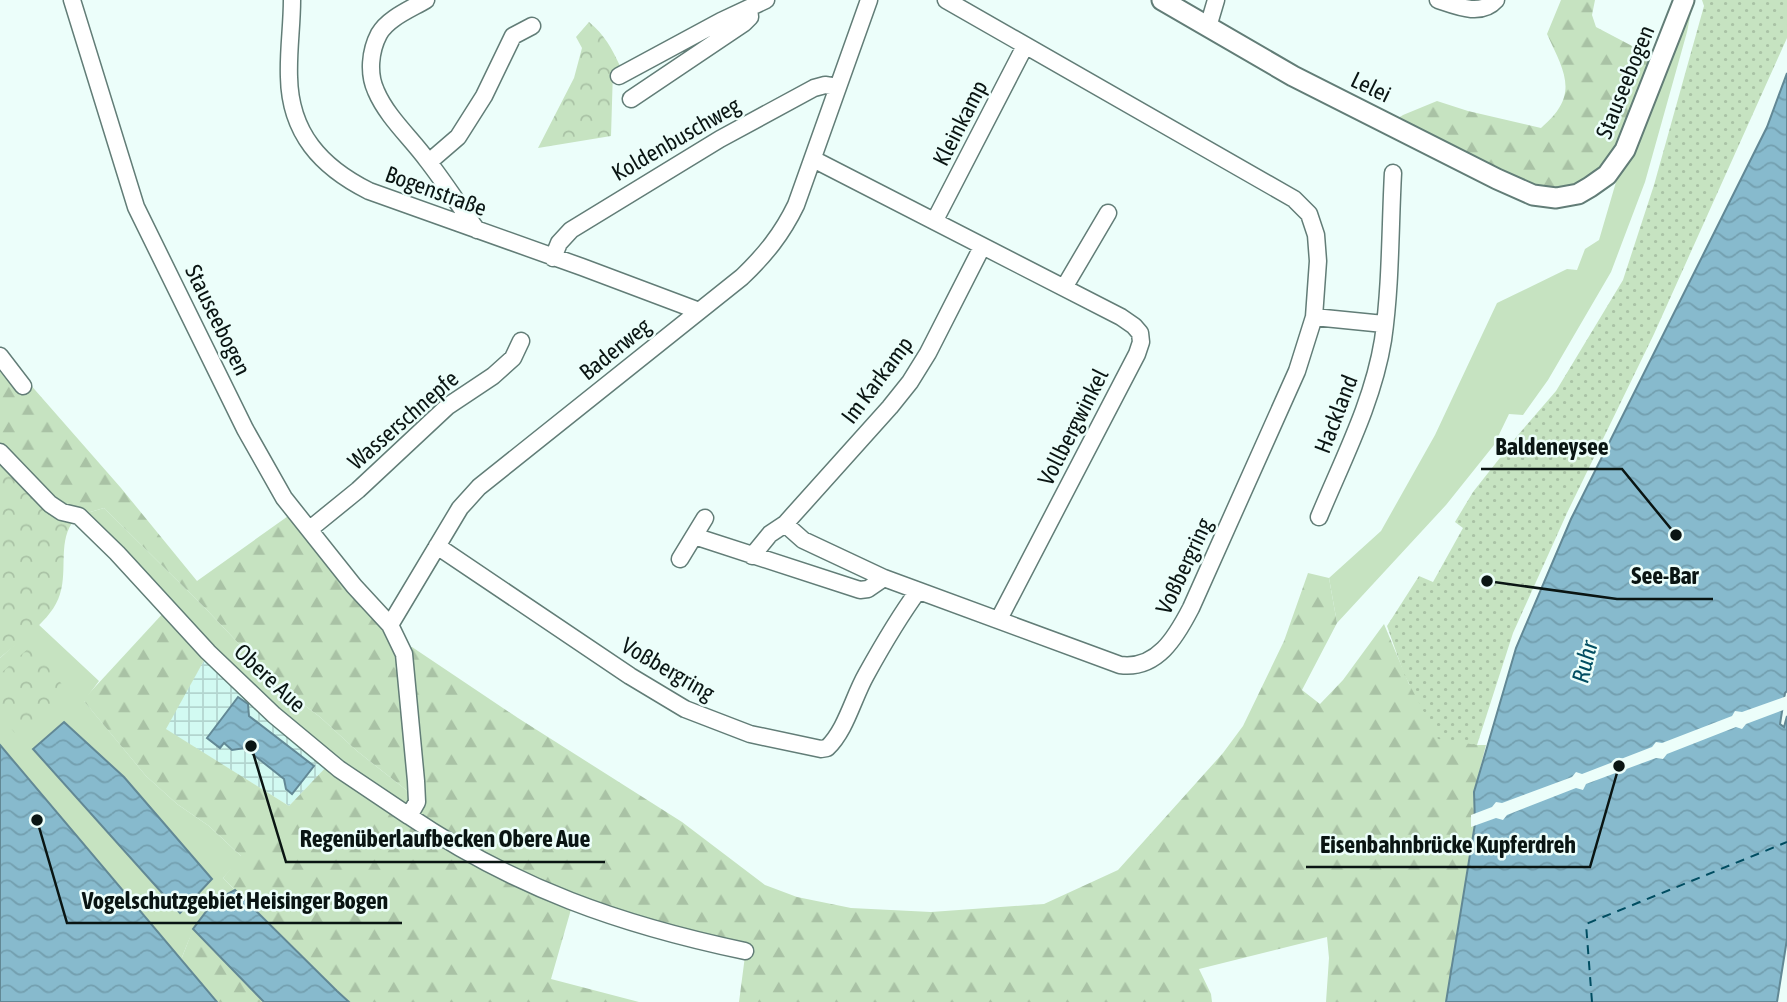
<svg xmlns="http://www.w3.org/2000/svg" width="1787" height="1002" viewBox="0 0 1787 1002" font-family="'Asap Condensed',sans-serif">
<defs>
<pattern id="industrial-grid" width="8" height="8" patternUnits="userSpaceOnUse" patternTransform="scale(1.75)"><rect width="8" height="8" fill="#d2faf2"/><path d="M0 4h8M4 0v8" fill="none" stroke="#b3d5cf"/></pattern>
<pattern id="forest-firs" width="22" height="20" patternUnits="userSpaceOnUse" patternTransform="scale(1.75)"><rect width="22" height="20" fill="#c6e3c1"/><path d="M5 1l3.5 6h-7zM16 11l3.5 6h-7z" fill="#a9c2a5"/></pattern>
<pattern id="park-crowns" width="20" height="18" patternUnits="userSpaceOnUse" patternTransform="scale(1.75)"><rect width="20" height="18" fill="#c6e3c1"/><path d="M2 6a3 3 0 1 1 6 0M12 15a3 3 0 1 1 6 0" fill="none" stroke="#a9c2a5"/></pattern>
<pattern id="garden-dots" width="8" height="8" patternUnits="userSpaceOnUse" patternTransform="scale(1.75)"><rect width="8" height="8" fill="#c6e3c1"/><path d="M2 2h.1M6 6h.1" fill="none" stroke="#a9c2a5" stroke-width="1.8" stroke-linecap="round"/></pattern>
<pattern id="water-waves" width="16" height="10" patternUnits="userSpaceOnUse" patternTransform="scale(1.75)"><rect width="16" height="10" fill="#87bacd"/><path d="M0 5q4-4 8 0t8 0" fill="none" stroke="#739faf"/></pattern>
</defs>
<rect width="100%" height="100%" fill="#ecfefa"/>
<!-- industrial -->
<path fill="url(#industrial-grid)" d="M207 655 329 764 289 806 165 729Z"/>
<!-- grass -->
<path fill="#c6e3c1" fill-rule="evenodd" d="M1688 10 1691 12 1687 32 1645 182 1611 272 1548 380 1523 415 1509 414 1494 445 1446 505 1337 623 1329 578 1381 531 1435 435 1497 303 1567 269 1577 270 1585 249 1599 240 1616 182 1634 151Z
M104 508 205 608 278 685 320 717 357 751 415 797 409 813 276 714 80 515Z
M38 624 99 681 84 701 146 776 177 804 209 826 242 857 223 878 235 890C201 909 195 924 181 960L0 745V658ZM64 722 124 777 211 878 180 913Z"/>
<!-- forest -->
<path fill="url(#forest-firs)" d="M1561 0H1595L1592 15 1596 27 1653 57C1641 85 1621 151 1600 171 1583 186 1561 189 1539 188L1391 123 1403 115 1437 101 1468 111 1541 128C1580 95 1565 73 1547 34Z
M0 350 121 488 197 581 291 514 400 650 415 797 357 751 320 717 278 685 205 608 104 508 80 515 63 510 0 448Z
M1308 573 1329 578 1337 623 1302 690 1320 704 1343 680 1384 624 1409 684 1477 745H1486L1474 792 1475 824 1446 1002H1326L1329 958 1327 937 1199 969 1211 994 1212 1002H739L745 956 573 902 412 814 406 649 412 647 518 718 682 822 765 885 797 897 851 908 931 912 1044 904 1118 870 1223 753 1243 726 1284 641Z
M166 610 207 655 166 729 289 806 329 764 572 906 551 979 639 1002H349L223 878 241 856 209 826 177 804 146 776 83 700Z
M193 929 264 1002H217L181 960Z"/>
<!-- park -->
<path fill="url(#park-crowns)" d="M589 22C605 35 612 49 620 66L613 70 611 136 538 148 574 78 582 48 576 37Z
M0 460 75 519C57 540 68 569 60 594 52 621 20 640 0 658Z
M31 646 69 693 19 738 0 715V674Z"/>
<!-- garden -->
<path fill="url(#garden-dots)" d="M1702 0H1787V38L1654 334 1567 513 1513 633 1477 745 1438 739 1404 674 1387 626 1419 576 1433 582 1463 528 1455 522 1473 492 1518 435 1556 391 1623 280 1654 185 1704 6Z"/>
<!-- water -->
<path fill="url(#water-waves)" stroke="#628895" stroke-width="2" d="M1787 73V691L1785 693 1780 724 1784 727 1787 716V939L1777 1002H1446L1475 824 1474 792 1516 648 1571 519 1767 127Z
M238 697 248 704 249 716 314 766 292 794 286 789 284 779 245 748 232 750 224 743 220 748 207 738Z
M64 722 124 777 212 879 180 913 33 749Z
M0 745 217 1002H0Z
M235 890 337 991 349 1002H264L193 929 214 901Z"/>
<!-- pier -->
<path fill="#ecfefa" d="M1787 696 1786 709 1746 724 1742 729 1736 727 1667 754 1663 759 1656 758 1586 784 1583 790 1576 788 1507 815 1503 820 1496 818 1471 827V815L1492 807 1496 802 1502 803 1572 777 1576 772 1582 774 1652 747 1656 742 1662 743 1732 716 1735 711 1742 712Z"/>
<g fill="none" stroke-linecap="round" stroke-linejoin="round">
<!-- ferry -->
<path stroke="#004d61" stroke-width="2" stroke-dasharray="9 7" stroke-linecap="butt" d="M1592 1002 1586 924 1787 842"/>
<defs>
<path id="minor" d="M72 0 136 207 245 429 284 498 354 586 390 625
M292 0C292 26 288 51 289 77 290 133 321 167 369 191L582 267 699 311
M426 0C411 9 388 18 379 34 370 51 368 74 376 91 387 117 411 138 427 160 445 183 460 207 477 230
M946 0 1294 199 1309 214 1316 235 1318 261 1314 317 1297 371 1191 608C1176 637 1157 670 1120 665L884 578 803 540 785 524 890 407 910 382 928 353 982 247
M1438 0C1456 6 1481 17 1496 0
M1208 27 1216 0
M619 76 721 21 766 0
M631 99 744 23 750 17 749 8
M813 159 1121 317 1134 326 1140 333 1141 342 1137 354 999 619
M429 162 458 137 484 96 513 36 532 26
M935 220 1025 46
M553 258 559 243 571 230 720 139 814 88 825 85 838 87
M1065 286 1108 213
M1314 317 1384 324
M0 356 23 386
M0 452 50 504 62 512 79 516 117 553 208 652 274 715 339 769 409 816 417 802 416 781 404 654 390 625 460 508 479 487 742 277C765 255 782 234 796 205L869 0
M1319 517C1343 459 1373 402 1383 340 1391 285 1390 228 1393 173
M310 529 358 490 448 406 493 376 513 358 521 341
M694 536 705 518
M437 546 630 676 685 709 750 734 821 749 827 748C846 730 853 698 866 675 882 646 899 617 918 591
M752 556 770 534 785 524
M680 559 694 536 860 590 868 589 884 578
M409 816C515 888 621 925 745 951"/>
<path id="tertiary" d="M1162 0 1293 76 1497 179 1533 195 1556 198 1578 194 1590 187 1607 175 1625 150 1684 0"/>
</defs>
<!-- minor casing -->
<use href="#minor" stroke="#627d77" stroke-width="19"/>
<!-- tertiary casing -->
<use href="#tertiary" stroke="#627d77" stroke-width="23"/>
<!-- minor -->
<use href="#minor" stroke="#fff" stroke-width="16"/>
<!-- tertiary -->
<use href="#tertiary" stroke="#fff" stroke-width="19"/>
</g>
<g text-anchor="middle" stroke-width="5" stroke-linejoin="round" paint-order="stroke">
<!-- street labels -->
<g font-size="23" fill="#0a1513" stroke="#ecfefa">
<text transform="translate(1625 82) rotate(-68)" y="8">Stauseebogen</text>
<text transform="translate(1371 87) rotate(26)" y="8">Lelei</text>
<text transform="translate(960 123) rotate(-63)" y="8">Kleinkamp</text>
<text transform="translate(676 139) rotate(-30)" y="8">Koldenbuschweg</text>
<text transform="translate(436 191) rotate(20)" y="8">Bogenstraße</text>
<text transform="translate(218 320) rotate(64)" y="8">Stauseebogen</text>
<text transform="translate(615 349) rotate(-39)" y="8">Baderweg</text>
<text transform="translate(877 380) rotate(-53)" y="8">Im Karkamp</text>
<text transform="translate(1336 414) rotate(-69)" y="8">Hackland</text>
<text transform="translate(403 420) rotate(-41)" y="8">Wasserschnepfe</text>
<text transform="translate(1073 427) rotate(-63)" y="8">Vollbergwinkel</text>
<text transform="translate(1184 566) rotate(-65)" y="8">Voßbergring</text>
<text transform="translate(668 669) rotate(30)" y="8">Voßbergring</text>
<text transform="translate(270 678) rotate(43)" y="8">Obere Aue</text>
</g>
<!-- water labels -->
<g font-size="24" font-style="italic" fill="#004d61" stroke="#ecfefa">
<text transform="translate(1585 662) rotate(-76)" y="8">Ruhr</text>
</g>
</g>
<!-- callouts -->
<path fill="none" stroke="#0a1513" stroke-width="2.5" d="M1676 535L1622 469H1481M1487 581L1617 599H1713M251 746L286 862H605M1619 766L1590 867H1306M37 820L67 923H402"/>
<g fill="#0a1513" stroke="#ecfefa" stroke-width="2.5">
<circle cx="1676" cy="535" r="7"/>
<circle cx="1487" cy="581" r="7"/>
<circle cx="251" cy="746" r="7"/>
<circle cx="1619" cy="766" r="7"/>
<circle cx="37" cy="820" r="7"/>
</g>
<g font-size="24" text-anchor="middle" font-weight="bold" fill="#0a1513" stroke="#ecfefa" stroke-width="5" stroke-linejoin="round" paint-order="stroke">
<text x="1552" y="455">Baldeneysee</text>
<text x="1665" y="584">See-Bar</text>
<text x="445" y="847">Regenüberlaufbecken Obere Aue</text>
<text x="1448" y="853">Eisenbahnbrücke Kupferdreh</text>
<text x="235" y="909">Vogelschutzgebiet Heisinger Bogen</text>
</g>
</svg>
